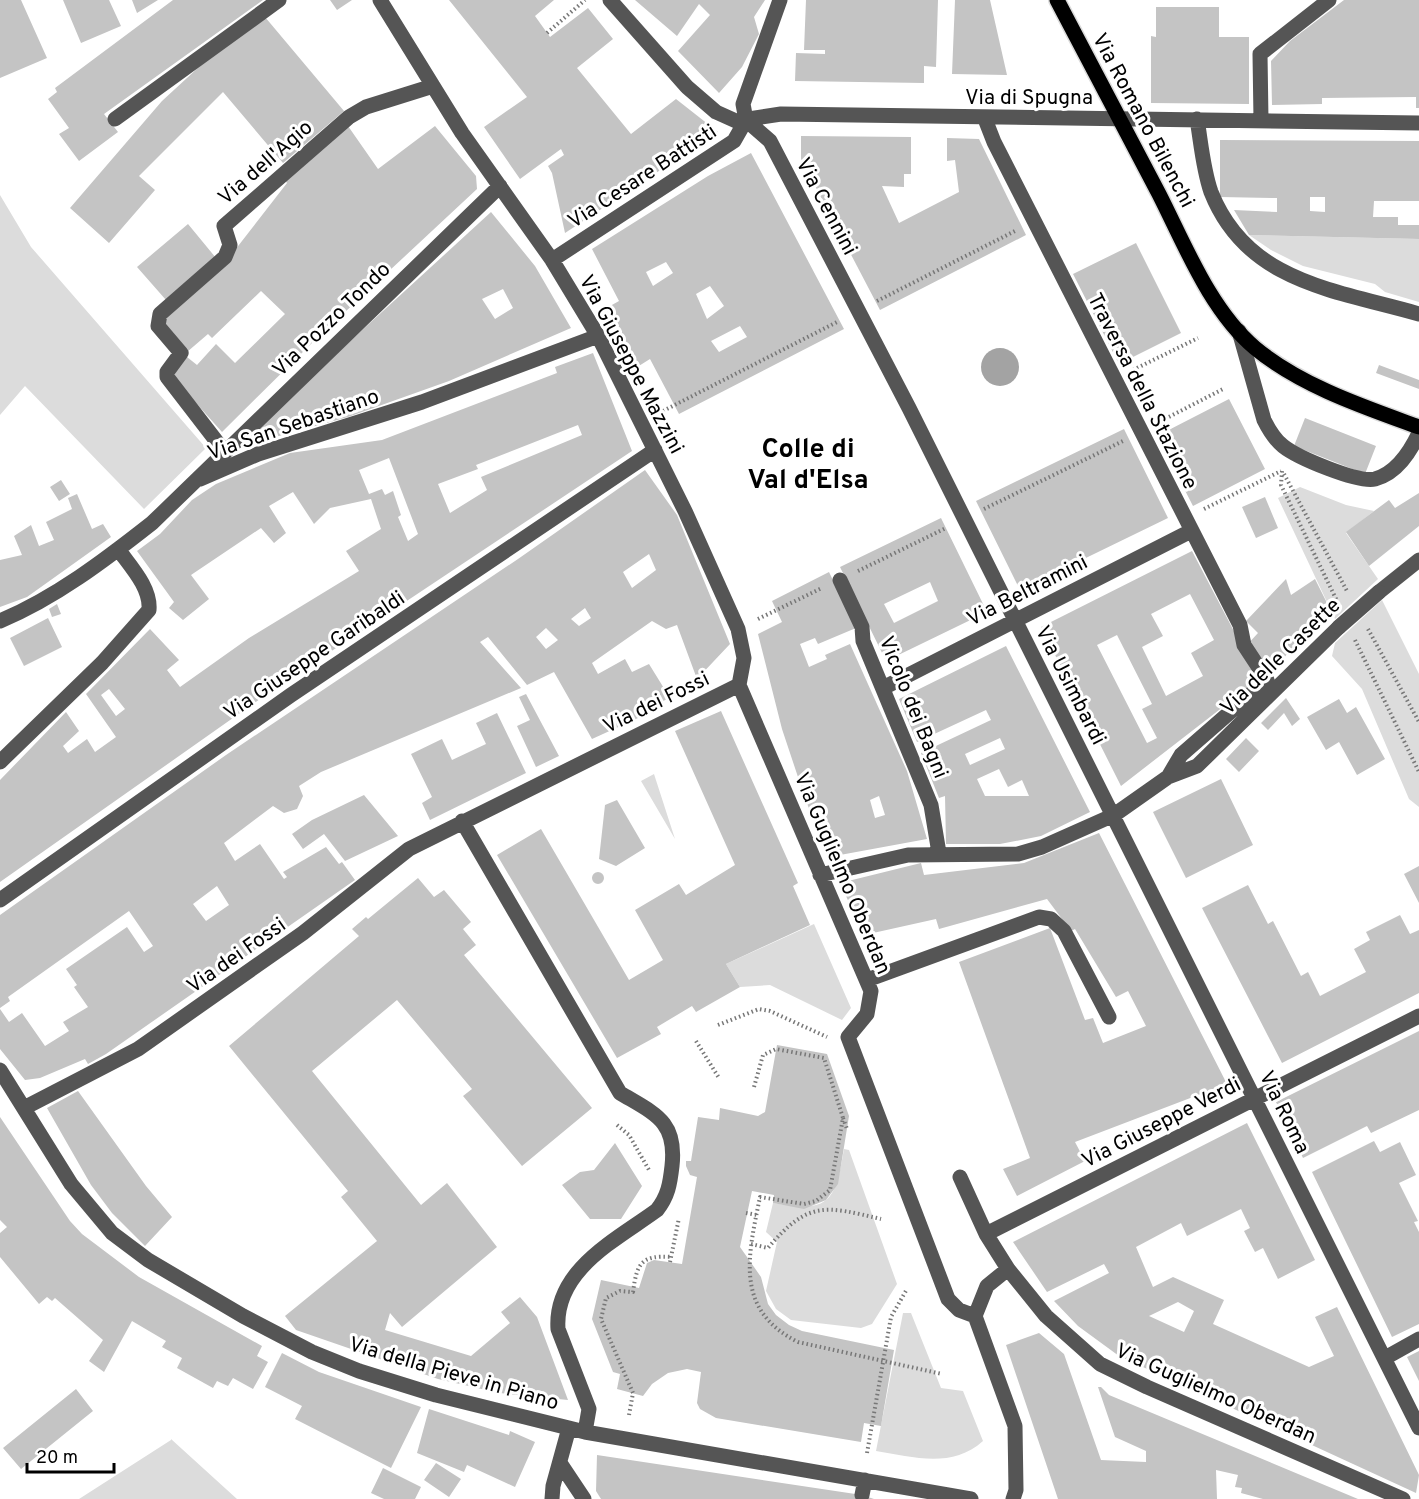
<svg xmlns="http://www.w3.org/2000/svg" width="1419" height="1499" viewBox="0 0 1419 1499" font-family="Overpass,sans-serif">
<rect width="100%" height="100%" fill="#fff"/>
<!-- green -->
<path fill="#dcdcdc" d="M0 195 31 247 206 448 144 509 25 386 0 415Z
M1249 235 1419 239V302L1385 292 1375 284 1303 266 1271 250Z
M1300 487 1346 505 1374 511 1346 533 1378 579 1335 619 1278 498Z
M1382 600 1419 674V807L1409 799 1362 689 1332 656 1335 643Z
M654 774 675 839 641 781Z
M814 924 851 1008 842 1020 770 985 740 987 726 964Z
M844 1149 849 1150 897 1284 872 1324 861 1328 791 1320 776 1309 766 1291 777 1242 766 1232 773 1203C829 1213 835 1203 844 1149Z
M903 1313H911L941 1388 963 1391 983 1441C952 1469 913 1457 876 1451Z
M171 1439 237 1499H79L171 1440Z"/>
<!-- water -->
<path fill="#a3a3a3" d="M981 367a19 19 0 1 1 38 0a19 19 0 1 1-38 0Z"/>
<!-- building -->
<path fill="#c4c4c4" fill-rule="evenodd" d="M0 0H21L47 58 0 78Z
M63 0H109L121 26 81 43Z
M132 0H158L137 13Z
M173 0H263L104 114 118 132 79 161 59 134 69 128 48 99 57 92 55 88Z
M330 0H352L337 10Z
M449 0H554L535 16 550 37 588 8 613 39 577 68 631 134 676 99 718 132 565 233 552 173 548 166 564 155 561 149 520 179 484 127 527 97Z
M635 0H765L754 17 759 34 742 67 719 93 678 51 710 15 699 4 677 36Z
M806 0H938L936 67 924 66V83L795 81 796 53 825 54V50H804Z
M955 0H990L1007 75 952 74Z
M1344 0H1419V108H1416V97L1322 98V104L1272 105 1271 61 1290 41Z
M1156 7H1219V37H1249V104L1151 103V36L1156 37Z
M265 17 344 111 283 163 223 92 139 176 155 190 109 243 70 208 162 101 213 54Z
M348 126 378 169 435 126 476 176 477 189 315 340 222 432 171 375 187 357 197 365 216 344 235 363 285 314 261 291 212 338 208 334 187 352 162 322 228 259 287 183 285 180Z
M801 136 911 137V174H904V187L882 186 899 223 959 192 955 160 947 161V138L979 139 1026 235 880 310 801 159Z
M1220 140 1419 141V201H1374L1373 217H1398V225H1419V239L1249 235 1234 210 1277 212V198L1220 197ZM1310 197H1325V212L1310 211Z
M751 153 844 329 679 414 650 359 634 369 603 310 619 301 592 249 708 176ZM666 262 673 273 653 286 646 272ZM710 286 724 306 707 319 696 294ZM740 326 747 337 719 352 711 341Z
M491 212 535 266 571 328 449 381 348 417 257 442 251 432ZM503 289 513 308 495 319 482 299Z
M188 224 216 258 166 300 137 267Z
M1136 243 1181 333 1119 364 1073 274Z
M593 353 632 451 270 692 0 882V780L66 712 79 731 63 746 68 753 87 739 95 752 116 737 86 694 150 629 179 660 167 670 180 687 249 638 359 571 346 551 381 529 371 499 330 508 314 524 293 492 269 506 286 533 274 543 261 528 191 575 209 599 183 620 169 608 174 602 137 551 160 534 192 500 216 484 290 453 382 440 557 373 555 367ZM578 425 582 435 481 477 487 490 450 513 438 484 478 469 476 465ZM389 458 418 534 408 541 398 517 401 515 393 491 385 495 382 489 369 494 359 470ZM109 689 125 709 116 716 101 695Z
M1379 365 1419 380V389L1376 373Z
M1229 399 1265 469 1193 506 1157 436Z
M1305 418 1376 446 1365 474 1294 446Z
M1124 429 1168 518 1020 590 976 501Z
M645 470 677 515 730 644 697 679 677 625 666 629 652 621 592 663 598 674 625 659 632 672 649 664 670 698 647 708 649 713 592 739 554 672 527 685 488 637 480 642 521 688 321 772 299 786 303 796 297 809 284 813 273 806 224 843 235 861 260 844 284 879 287 877 283 872 326 847 339 864 342 862 355 880 106 1054 88 1064 85 1059 40 1078 25 1080 0 1049V1009L9 1022 22 1013 45 1046 69 1031 63 1022 88 1007 74 987 77 985 66 969 127 927 144 952 153 946 129 911 8 997 10 1001 0 1008V915L226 755 518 559ZM649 554 656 570 632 588 623 572ZM585 608 591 618 579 626 571 619ZM546 628 558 640 546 649 536 637ZM217 886 229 905 206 921 193 904Z
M61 480 70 494 59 501 50 487Z
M1419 493V526L1369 566 1346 532 1389 500 1395 508Z
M77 494 92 529 103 524 111 537 27 597 0 607V560L22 555 14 536 31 525 39 546 54 540 46 522 72 509 68 498Z
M1265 497 1278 528 1256 538 1242 507Z
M941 518 987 612 886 661 840 567ZM930 582 938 601 894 623 884 604Z
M1192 551 1259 679 1121 786 1041 627ZM1190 594 1214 640 1191 653 1203 676 1166 696 1142 647 1163 636 1151 614ZM1117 635 1152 704 1142 709 1157 738 1147 743 1097 645Z
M829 572 856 628 818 644 815 638 800 644 809 667 827 659 825 655 850 644 907 771 927 839 829 857 806 801 782 729 758 634 782 622 772 601ZM879 796 885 815 875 818 870 800Z
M1286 579 1291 595 1315 579 1329 607 1273 670 1246 646 1258 633 1246 621Z
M57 604 61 614 52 617 49 609Z
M48 618 62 647 24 666 10 638Z
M1006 646 1090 812 1041 836 1000 844H946L945 796 939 798 921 753 991 720 986 710 917 742 899 699ZM1000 738 1005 749 970 765 965 754ZM999 769 1008 787 1022 780 1029 796H985L977 779Z
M526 694 559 756 536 767 517 726 530 720 519 697Z
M1286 698 1300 719 1292 726 1284 713 1268 730 1261 723Z
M1339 699 1347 713 1356 707 1385 759 1357 775 1339 742 1326 750 1307 717Z
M721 711 798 883 793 886 810 925 726 964 740 987 696 1012 692 1006 657 1027 661 1034 617 1058 497 855 541 829 629 980 663 960 635 910 679 884 686 895 735 865 675 731Z
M497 713 526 773 430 820 422 803 432 797 411 754 442 739 452 760 486 744 476 723Z
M1246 738 1259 751 1239 772 1226 759Z
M1221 779 1253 845 1186 878 1153 812Z
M364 795 398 836 345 861 324 834 303 849 292 834 312 820Z
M617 800 645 848 616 866 599 859 605 805Z
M1099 833 1227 1084 1075 1142 1085 1161 1017 1196 1003 1169 1030 1158 959 962 1050 928 1085 1020 1093 1018 1103 1043 1146 1026 1128 991 1116 997 1075 929 1071 931 1047 899 939 929 936 919 864 935 840 883 921 863 924 875 1024 863Z
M1419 866V903L1404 874Z
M592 878a6 6 0 1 1 12 0a6 6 0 1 1-12 0Z
M418 878 434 897 444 890 471 922 463 929 476 945 464 955 592 1108 522 1166 463 1096 472 1089 397 1000 312 1071 421 1205 447 1183 497 1247 402 1327 390 1313 385 1330 471 1356 510 1323 501 1312 520 1297 537 1317 568 1400 499 1393 438 1379 296 1330 285 1316 377 1241 341 1197 348 1191 229 1046 359 936 352 929 366 917 368 919Z
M1248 885 1268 924 1273 921 1301 976 1308 972 1320 996 1366 972 1354 949 1370 940 1366 932 1400 915 1410 934 1419 930V993L1282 1063 1202 908Z
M1419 1031V1110L1371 1133 1367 1126 1303 1158 1276 1102Z
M777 1045 827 1054 849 1116 838 1184 826 1200 804 1209 773 1203 774 1195 752 1191 740 1247 761 1277 768 1304 776 1315 789 1325 802 1331 894 1350 881 1426 864 1423 861 1442 716 1418 700 1409 697 1403 701 1372 687 1369 668 1373 652 1384 643 1396 617 1389 620 1374 613 1372 592 1319 601 1280 639 1288 647 1263 654 1260 682 1264 697 1177 690 1175 686 1166V1161H691L698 1117 719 1120 720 1108 758 1116 765 1112Z
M78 1091 146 1186 172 1217 145 1246 112 1213 91 1185 47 1108Z
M0 1117 70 1221 82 1234 139 1277 262 1346 257 1356 268 1362 253 1389 233 1378 228 1386 217 1381 213 1388 177 1368 182 1358 162 1347 166 1341 132 1321 104 1372 89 1361 103 1340 55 1298 52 1301 47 1297 39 1304 0 1257V1233L7 1227 0 1220Z
M1247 1123 1315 1260 1278 1279 1263 1248 1255 1252 1244 1231 1250 1228 1241 1209 1187 1236 1181 1223 1136 1247 1153 1287 1173 1277 1224 1300 1213 1324 1309 1367 1334 1356 1315 1317 1337 1307 1419 1475 1416 1493 1119 1356 1078 1326 1054 1301 1109 1273 1104 1264 1047 1292 1013 1242ZM1178 1302 1194 1311 1184 1332 1149 1316Z
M1374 1141 1380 1152 1400 1142 1416 1175 1399 1183 1418 1221 1414 1222 1419 1232V1324L1392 1337 1312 1172Z
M615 1143 642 1186 621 1219H590L562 1185 580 1172 594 1170Z
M1039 1333 1064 1354 1101 1460 1146 1462V1451L1115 1437 1098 1387H1101L1109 1395 1358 1499H1263L1241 1493 1242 1488 1235 1487 1238 1475 1216 1470 1217 1499H1058L1006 1345Z
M1419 1351V1381L1407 1357Z
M282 1353 319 1372 421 1407 391 1468 295 1419 302 1406 265 1387Z
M76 1389 93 1411 21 1469 3 1448Z
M429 1409 509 1435 510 1431 535 1442 515 1487 467 1465 464 1472 417 1453Z
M597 1455 862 1495 874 1499H601L596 1491Z
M436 1463 461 1479 449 1497 424 1480Z
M383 1468 421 1487 415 1499H384L371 1493Z"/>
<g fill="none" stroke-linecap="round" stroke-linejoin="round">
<defs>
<path id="major" d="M1057 0C1091 64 1125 129 1159 194 1185 245 1210 310 1255 348 1301 386 1364 407 1419 427"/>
</defs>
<!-- major casing -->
<use href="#major" stroke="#dbdbdb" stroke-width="18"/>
<!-- path -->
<path stroke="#777" stroke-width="4" stroke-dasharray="1.5 3" stroke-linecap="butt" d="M547 33 585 0
M877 301 1015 231
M1133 370 1198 338
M659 413 839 321
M1161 421 1225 388
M1282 471 1281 485 1337 601
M1284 474 1347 591
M984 509 1123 441
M1204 509 1281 471
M858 571 946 528
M758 619 822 588
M1368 629 1419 722
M1355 640 1419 772
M718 1025 759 1009 770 1011 827 1037
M696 1041 719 1078
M754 1087 763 1055 776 1049 824 1058 843 1118 830 1190 816 1201 804 1204 760 1197C748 1256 734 1310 798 1342L942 1374
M843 1118 847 1129
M617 1125 629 1135 649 1170
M746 1213 757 1215
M751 1244 768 1248C808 1200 826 1206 881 1219
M670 1262 679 1218
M629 1415 633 1393 601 1319 606 1298 620 1291 633 1292C637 1263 641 1255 672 1257
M867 1453 891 1317 907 1289"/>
<!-- minor -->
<path stroke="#555" stroke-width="15" d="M380 0 462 133 552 260 598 336 685 511 738 629 744 658 739 685 871 991 867 1014 848 1037 948 1299 959 1310 975 1316
M610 0 687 87 716 112 736 121 781 114 1419 123
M115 119 279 0
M985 119 994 142 1240 625 1244 645 1267 680 1181 755 1168 777
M1197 119C1201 143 1203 169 1211 192 1247 283 1336 290 1419 314
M746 120 770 141 909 408 1419 1428
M746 120 743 104 780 0
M1261 120 1260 54 1329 0
M552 260 734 141 746 120
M1239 331 1264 420C1269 430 1274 439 1283 446 1298 458 1358 483 1375 479 1397 473 1410 452 1419 433
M224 451 167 377V372L181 353 158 326 160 314 225 257 230 245 224 226 349 117 366 107 433 86
M200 479 258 454 422 402 598 336
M840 580 862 627 863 641 931 805 939 853
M1379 592 1419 560
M0 621C55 598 105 560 152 523L500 186
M883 688 1191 531
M0 762 102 663 149 610C151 588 131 567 118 549
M462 821 620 1093C655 1114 677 1121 672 1166 670 1184 668 1196 657 1210 616 1240 554 1270 558 1329L589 1409 585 1432
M820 875 908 855 1018 854 1042 847 1114 815 1168 777 1197 766 1339 627
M0 900 291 695 655 450
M867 980 1039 917 1051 919 1064 931 1109 1017
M0 1070 71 1184 112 1233 148 1260 243 1316 312 1352 359 1371 436 1395 585 1432 971 1499
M24 1108 138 1049 303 933 409 849 739 685
M960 1177 986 1234 1008 1269 1046 1316 1100 1364 1147 1387 1403 1499
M986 1234 1419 1016
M1008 1269 987 1286 975 1316 1015 1426 1016 1490 1013 1499
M1385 1358 1419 1339
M560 1463 584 1499
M862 1495 865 1480
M552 1499 553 1486 569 1428"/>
<!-- major -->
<use href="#major" stroke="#000" stroke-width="15"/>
<!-- minor-bridge -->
<path stroke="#555" stroke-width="15" d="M1339 627 1379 592"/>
</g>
<g text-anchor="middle" stroke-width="6" stroke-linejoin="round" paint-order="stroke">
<!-- street labels -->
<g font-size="21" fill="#000" stroke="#fff">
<text x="1029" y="104">Via di Spugna</text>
<text transform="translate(1144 120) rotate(62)" y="7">Via Romano Bilenchi</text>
<text transform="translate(265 162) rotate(-41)" y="7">Via dell'Agio</text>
<text transform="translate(642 176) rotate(-33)" y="7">Via Cesare Battisti</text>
<text transform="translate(827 206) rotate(62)" y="7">Via Cennini</text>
<text transform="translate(331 319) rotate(-44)" y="7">Via Pozzo Tondo</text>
<text transform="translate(632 364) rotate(62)" y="7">Via Giuseppe Mazzini</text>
<text transform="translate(1143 391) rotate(63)" y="7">Traversa della Stazione</text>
<text transform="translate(293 424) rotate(-19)" y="7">Via San Sebastiano</text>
<text transform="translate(1027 590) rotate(-27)" y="7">Via Beltramini</text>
<text transform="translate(314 655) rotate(-34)" y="7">Via Giuseppe Garibaldi</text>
<text transform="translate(1280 656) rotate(-44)" y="7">Via delle Casette</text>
<text transform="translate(1071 685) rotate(63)" y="7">Via Usimbardi</text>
<text transform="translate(656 702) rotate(-26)" y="7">Via dei Fossi</text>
<text transform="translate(914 707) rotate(68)" y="7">Vicolo dei Bagni</text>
<text transform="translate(843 873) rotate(67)" y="7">Via Guglielmo Oberdan</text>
<text transform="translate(236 955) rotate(-35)" y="7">Via dei Fossi</text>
<text transform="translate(1285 1112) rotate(64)" y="7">Via Roma</text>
<text transform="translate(1161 1122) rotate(-27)" y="7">Via Giuseppe Verdi</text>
<text transform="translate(454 1373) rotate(16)" y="7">Via della Pieve in Piano</text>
<text transform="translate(1216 1393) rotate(24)" y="7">Via Guglielmo Oberdan</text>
</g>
<!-- district labels -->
<g font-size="27" font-weight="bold" fill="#000" stroke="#fff">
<text x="808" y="457">Colle di<tspan x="808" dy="31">Val d'Elsa</tspan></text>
</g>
</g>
<!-- scale -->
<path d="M27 1463v9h87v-9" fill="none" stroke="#000000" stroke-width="3"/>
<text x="36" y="1463" font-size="18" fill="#000000" stroke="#ffffff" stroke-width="4.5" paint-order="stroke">20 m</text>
</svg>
